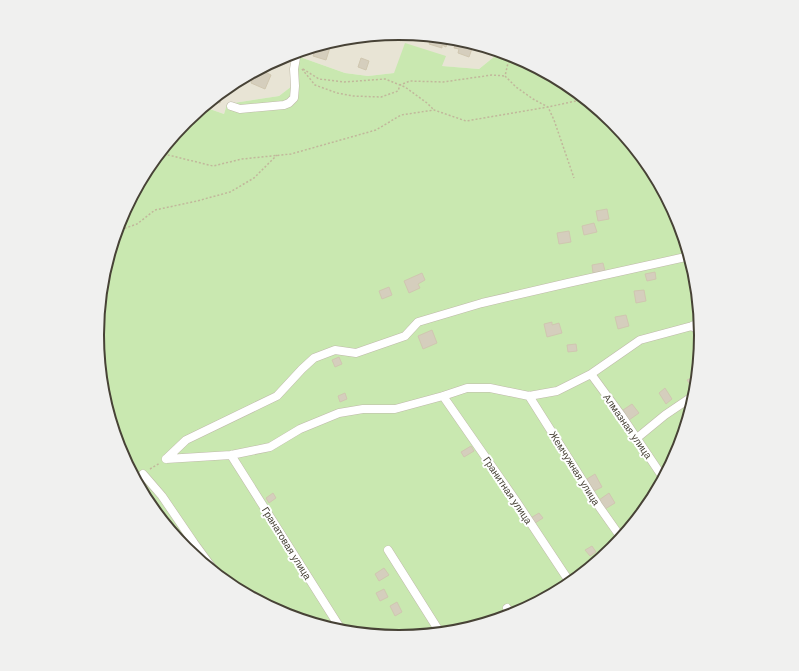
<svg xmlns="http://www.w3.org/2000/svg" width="799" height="671" viewBox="0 0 799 671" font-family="Arial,sans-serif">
<rect width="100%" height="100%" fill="#f4f1e7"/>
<!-- residential -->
<path fill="#e8e4d5" d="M400 33 459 39 497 50 495 56 479 69 441 66 445 56 394 73 368 76 345 73 300 57 302 50 341 39Z
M292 53 291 56V70L292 86 279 96 227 104 224 114 204 107 232 84 284 56Z"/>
<!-- green -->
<path fill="#c9e8b0" d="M405 43 446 56 442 66 479 69 495 56 497 50 515 56 568 84 614 122 651 168 679 220 696 277 702 336 696 395 679 451 651 504 613 550 567 587 515 615 458 632 399 638 340 632 284 615 231 587 185 549 148 503 120 451 103 394 97 335 103 276 120 220 148 167 186 121 204 107 224 114 227 104 279 96 292 86 297 71 300 57 345 73 368 76 394 73Z"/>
<!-- building -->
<path fill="#d5cebd" stroke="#d0c7b0" d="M400 33H404L401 41 389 37 390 34Z
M432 36 449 38 446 47 442 45V48L429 44Z
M457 39 474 43 469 57 458 53 459 49 454 48Z
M332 41 326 60 313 56 316 46Z
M361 58 369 61 366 70 358 67Z
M259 69 271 75 265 89 251 83 256 71Z
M224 90 220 103 214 102 216 96Z
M607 209 609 219 598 221 596 211Z
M594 223 597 232 584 235 582 226Z
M569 231 571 242 559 244 557 233Z
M603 263 605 271 593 273 592 265Z
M655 272 656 279 647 281 645 274Z
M422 273 425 280 418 284 420 288 409 293 404 281Z
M389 287 392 295 382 299 379 291Z
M644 290 646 301 636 303 634 291Z
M626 315 629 326 618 329 615 317Z
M552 322V325L559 323 562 333 547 337 544 324Z
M432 330 437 343 423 349 418 336Z
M576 344 577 351 568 352 567 345Z
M339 357 342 364 335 367 332 360Z
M694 377 697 382 691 386 687 380Z
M665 388 672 399 666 404 659 393Z
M345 393 347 399 340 402 338 396Z
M632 404 639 413 629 420 623 410Z
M471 446 474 451 464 457 461 452Z
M595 474 602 487 594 491 587 479Z
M273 493 276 498 269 503 266 498Z
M609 493 615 503 605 509 599 500Z
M539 513 543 518 532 525 529 519Z
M592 546 596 552 590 556 585 550Z
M384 568 389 575 379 581 375 574Z
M384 589 388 597 380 601 376 593Z
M397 602 402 612 395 616 390 606Z"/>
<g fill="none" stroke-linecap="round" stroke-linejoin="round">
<defs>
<path id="minor" d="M231 106 240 109 284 105 289 103 294 98 295 86 294 69 297 52
M692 326 702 333
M591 374 621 415 664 479
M443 396 516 501 571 584
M529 396 598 505 622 539
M637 438 665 415 696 394
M231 455 339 626V632
M166 459 186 440 277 396 302 369 314 358 335 350 356 353 405 336 418 322 482 303 568 283 690 256
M166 459 231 455 270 447 300 429 339 413 363 409H395L443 396 467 388H490L529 396 557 391 591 374 640 340 692 326 701 322
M143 474 162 496 194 543 219 577
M388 550 441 634
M507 608 511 616"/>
</defs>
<!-- minor casing -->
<use href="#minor" stroke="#bfbaaa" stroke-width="9"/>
<!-- path -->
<path stroke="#c1b79b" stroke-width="1.5" stroke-dasharray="2 2" stroke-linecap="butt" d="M516 56 508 63 505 76 516 87 533 99 548 107 554 120 574 178
M302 69 315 85 337 93 353 96 381 97 398 91 400 85 410 81 443 82 492 75 505 76
M303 69 319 79 344 82 385 79 405 87 427 103 434 110
M160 153 213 166 242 159 291 154 376 130 401 115 434 110 466 121 548 107 585 99
M117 231 137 224 155 210 197 201 230 192 254 178 277 155
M150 469 160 463"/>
<!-- minor -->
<use href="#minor" stroke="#fff" stroke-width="8"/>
</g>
<g text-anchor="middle" stroke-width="4" stroke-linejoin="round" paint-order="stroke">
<!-- street labels -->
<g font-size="10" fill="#474236" stroke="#fff">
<text transform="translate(628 426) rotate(55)" y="4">Алмазная улица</text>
<text transform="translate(575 468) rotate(58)" y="4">Жемчужная улица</text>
<text transform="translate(508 490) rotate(56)" y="4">Гранитная улица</text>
<text transform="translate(287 543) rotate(58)" y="4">Гранатовая улица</text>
</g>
</g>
<!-- crop -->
<path d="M0 0H799V671H0ZM104 335a295 295 0 1 1 590 0a295 295 0 1 1-590 0Z" fill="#f0f0ef" fill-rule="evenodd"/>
<path fill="none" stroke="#474236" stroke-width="2" d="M104 335a295 295 0 1 1 590 0a295 295 0 1 1-590 0Z"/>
</svg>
